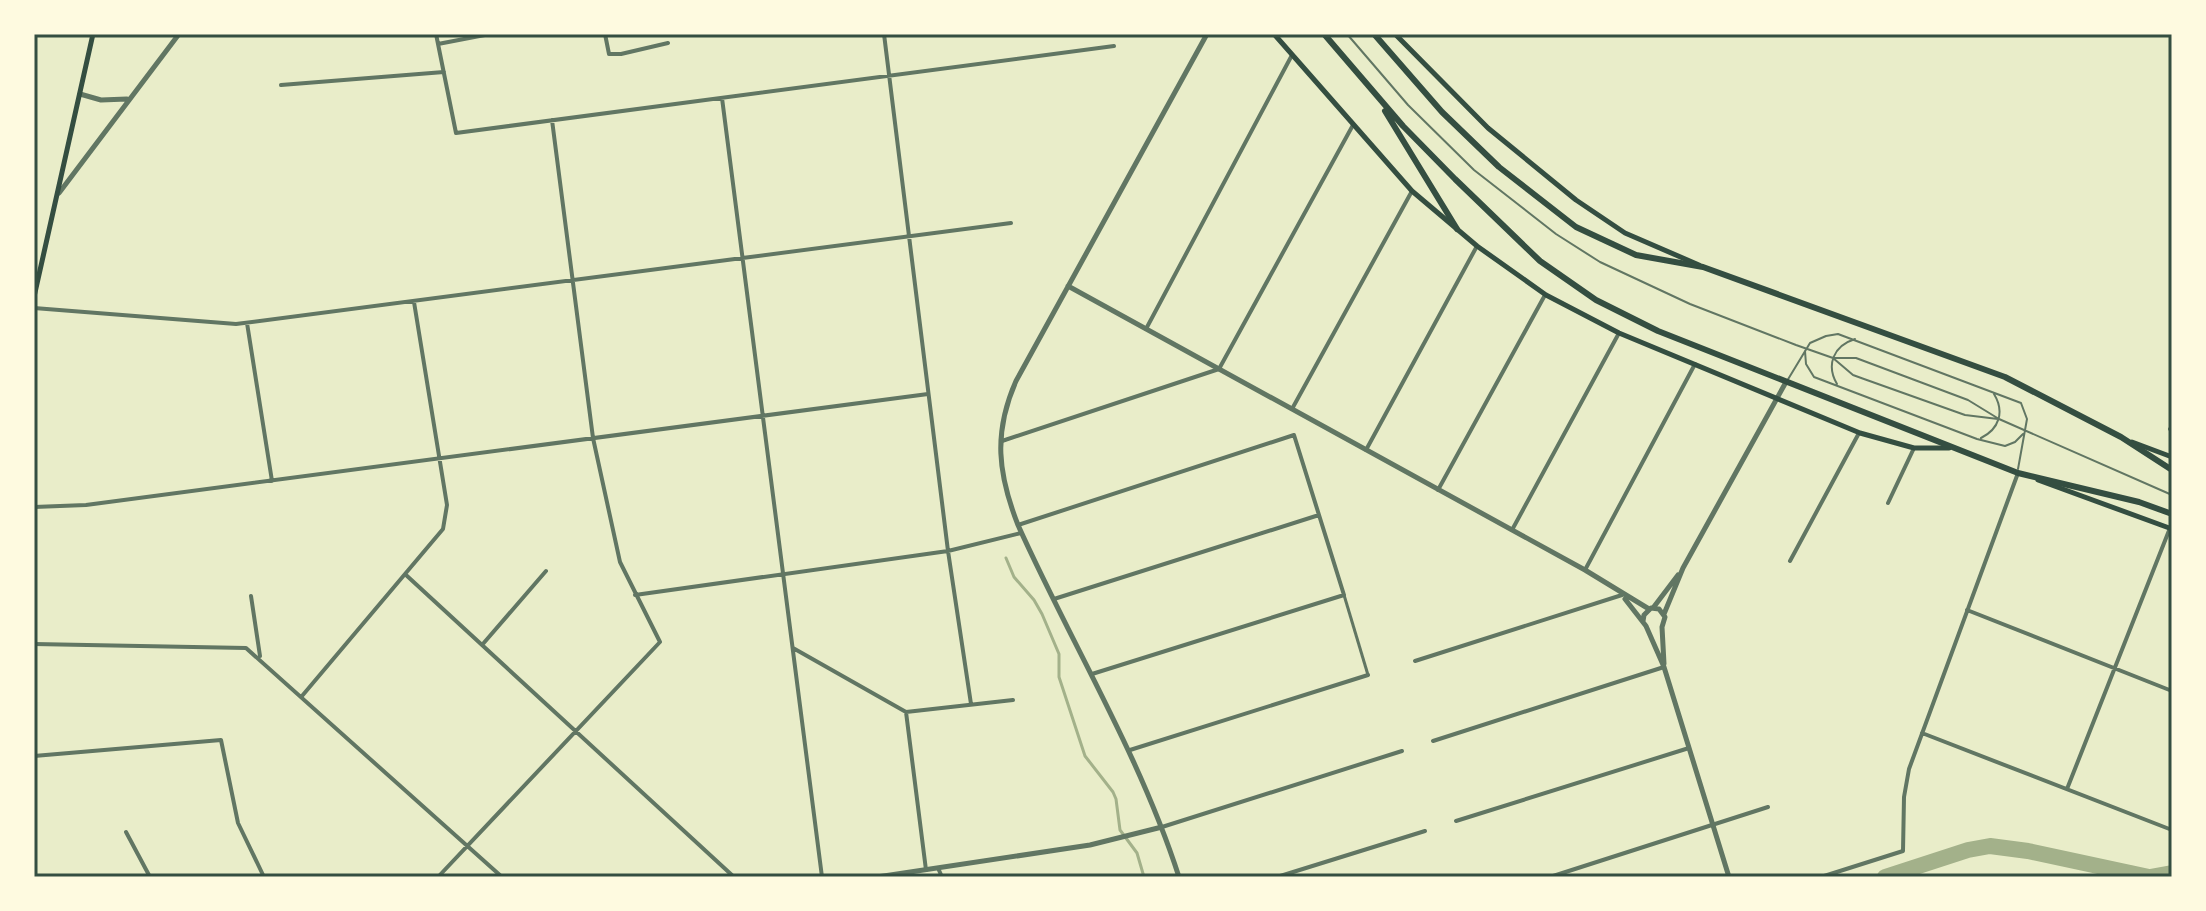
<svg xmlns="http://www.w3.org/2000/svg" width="2206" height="911" viewBox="0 0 2206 911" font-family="Jost,sans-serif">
<rect width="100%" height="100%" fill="#e9edc9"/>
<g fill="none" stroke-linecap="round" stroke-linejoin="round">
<!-- stream -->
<path stroke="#a3b18a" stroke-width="3" d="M1006 558 1014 577 1034 600 1042 614 1059 654V677L1085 756 1113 792 1116 799 1120 830 1137 853 1144 877"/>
<!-- river -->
<path stroke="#a3b18a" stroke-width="16" d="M1885 877 1968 850 1990 846 2028 851 2149 877
M2150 877 2172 873"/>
<!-- service -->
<path stroke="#617663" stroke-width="2" d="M1347 34 1408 105 1474 170 1556 234 1600 262 1690 304 1796 345 1833 358H1856L1968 400 1999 419 2172 495
M1805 351 1806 364 1814 377 1977 439 2005 446 2015 442 2023 434
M1833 358 1853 375 1864 379 1965 415 1998 419
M1787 381 1810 343 1826 336 1838 334 2021 403 2027 419 2018 469
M1837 384C1826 365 1833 346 1855 339
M1981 438C1999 429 2005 412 1994 394"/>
<!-- pedestrian -->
<path stroke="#617663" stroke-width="3" d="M1344 595 1368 675"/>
<!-- minor -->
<path stroke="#617663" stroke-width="4" d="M436 34 456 133 1114 46
M605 34 609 54H621L668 43
M884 34 948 551 971 704
M438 44 490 34
M281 85 444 72
M722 98 822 877
M34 308 236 324 1011 223
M247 323 272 481
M1146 329 1292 55
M1292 409 1412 191
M2170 429 2172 430
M1002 441 1219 369 1353 125
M1366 450 1477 246
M1438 490 1545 295
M1888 503 1914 448
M34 507 86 505 928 394
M1018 525 1294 435 1344 595 1092 674
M1512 530 1619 333
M1790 561 1859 433
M1585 570 1695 364
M406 575 734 877
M635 595 948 551 1021 533
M251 596 260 656
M1054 599 1319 515
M1967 610 2172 691
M34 644 246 648 502 877
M482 645 546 571
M793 648 906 712 1013 700
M1415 661 1622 595
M302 696 443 529 447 505 414 302
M906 712 926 870
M1922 733 2172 830
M1433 741 1664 667
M1130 750 1368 675
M34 756 221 740 238 823 264 877
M2067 789 2170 528
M1456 821 1689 748
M1162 827 1402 751
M126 832 150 877
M938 868 942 877
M438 877 660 642 620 562 593 438 552 120
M1277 877 1425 831
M1550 877 1768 807
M1821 877 1903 851 1904 797 1909 769 2018 473"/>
<!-- tertiary -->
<path stroke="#617663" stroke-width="5" d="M80 94 101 100 127 99
M59 193 179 34
M1068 286 1585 570 1649 609
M1625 599 1646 626 1664 667 1729 877
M1653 608 1678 575
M1664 614 1683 568 1786 382
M1643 621 1644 615 1651 608 1659 609 1665 617 1662 627 1664 664
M877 877 1090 845 1162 827
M1179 877C1139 753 1071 643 1018 525 998 474 993 433 1016 381L1207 34"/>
<!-- secondary -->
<path stroke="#344e41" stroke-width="5" d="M1274 34 1412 191 1477 246 1546 295 1619 333 1860 433 1914 448H1949
M1395 34 1488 128 1576 200 1625 233 1699 265
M34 297 93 34
M2132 442 2172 457
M2038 480 2172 529"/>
<!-- trunk -->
<path stroke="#344e41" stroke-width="6" d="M1324 34 1403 126 1455 179 1540 261 1596 300 1658 331 2018 473 2139 502 2172 514
M1374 34 1442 112 1499 167 1576 227 1636 255 1703 267 2005 377 2121 437 2172 470
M1385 111 1457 229"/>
</g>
<!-- border -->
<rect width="2206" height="911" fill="none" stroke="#fefae0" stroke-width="72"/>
<rect x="36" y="36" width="2134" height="839" fill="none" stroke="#344e41" stroke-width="3"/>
</svg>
